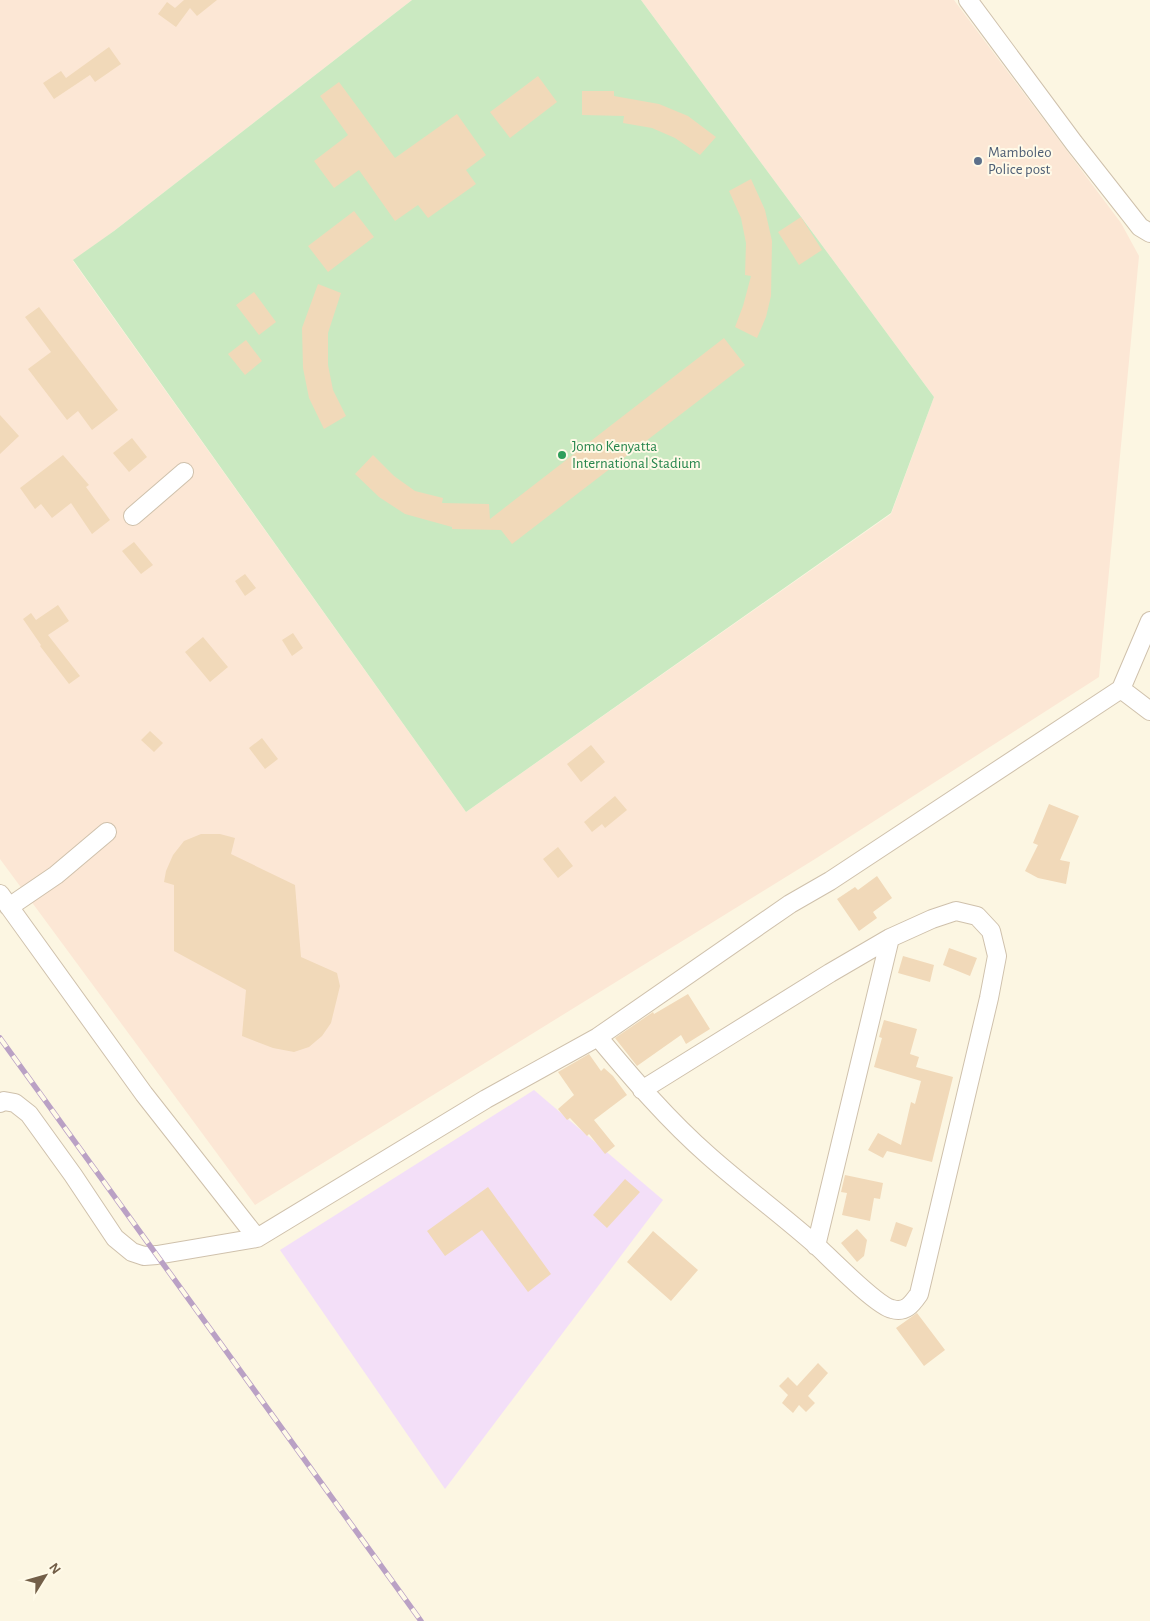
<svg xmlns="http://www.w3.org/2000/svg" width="1150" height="1621" viewBox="0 0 1150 1621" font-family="'Alegreya Sans',sans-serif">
<rect width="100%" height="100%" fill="#fcf6e2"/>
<!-- commercial -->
<path fill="#fce7d5" d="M0 0H412L114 231 73 261 466 812 891 514 934 397 641 0H954L1121 223 1139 256 1099 677 815 859 255 1205 0 859Z"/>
<!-- education -->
<path fill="#f3dff8" d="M534 1090 663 1200 445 1489 280 1250Z"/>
<!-- green -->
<path fill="#cae9c1" d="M412 0H641L934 397 891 513 466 812 73 260 114 231Z"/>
<!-- building -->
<path fill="#f1d9b9" d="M184 0H217L197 16 190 8 176 27 158 14 167 2 175 8Z
M109 47 121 64 95 82 90 75 54 99 43 83 61 71 66 78Z
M538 76 557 102 510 138 490 112Z
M339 82 395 158 457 114 486 155 466 170 476 184 428 218 418 205 395 221 359 170 334 188 314 161 348 135 320 96Z
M582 91H614V96L659 104 688 116 716 137 700 155 675 138 652 128 623 123 624 116 582 115Z
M751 179 765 210 772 241 771 296 766 317 757 338 735 327 743 306 751 276 745 275 746 243 741 218 729 191Z
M354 211 374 237 328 272 308 246Z
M801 217 822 250 799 265 778 232Z
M318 284 341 293 328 333V365L333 390 346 416 324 429 309 398 303 368 302 328Z
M254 292 276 322 259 335 236 305Z
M39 307 118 410 92 430 78 411 67 420 28 369 51 352 25 317Z
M724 338 745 365 512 544 501 530 452 529V527L405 514 379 497 355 474 373 455 394 476 415 491 443 498 442 503 489 504 490 519Z
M246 340 262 361 245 375 228 354Z
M0 415 19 436 0 454Z
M132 438 147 457 129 472 113 453Z
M63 455 89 485 86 487 110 520 92 534 71 503 52 518 41 504 35 509 20 488Z
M134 542 153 565 141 574 122 551Z
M245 574 256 588 245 596 235 581Z
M58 605 69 621 48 635 80 676 69 684 40 646 41 645 23 619 31 613 36 620Z
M293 633 303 648 292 656 282 640Z
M203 637 228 667 210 682 185 652Z
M150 731 163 743 154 752 141 740Z
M262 738 278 759 265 769 249 748Z
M591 745 605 762 581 782 567 764Z
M615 796 627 810 605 828 602 824 592 832 584 822Z
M1049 804 1079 816 1060 860 1070 862 1066 884 1038 878 1025 871 1038 845 1033 843Z
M201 834H220L235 838 231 854 295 885 301 957 337 973 340 986 331 1023 322 1036 309 1047 294 1052 273 1048 242 1036 246 990 174 951V885L164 882 166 871 173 855 184 841Z
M558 847 573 866 558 878 543 859Z
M877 876 892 898 873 912 877 918 859 931 837 899 855 887 858 890Z
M949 948 977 958 970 976 943 965Z
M903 956 934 965 930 982 898 973Z
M688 994 710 1029 686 1044 681 1035 637 1066 615 1038 653 1012 654 1014Z
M884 1020 917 1029 910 1054 919 1057 916 1067 953 1077 932 1162 887 1151 883 1158 868 1150 878 1133 901 1145 911 1102 915 1104 921 1081 874 1067 882 1038 879 1037Z
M589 1054 601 1071 604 1068 613 1076 627 1095 594 1120 615 1146 605 1154 589 1134 587 1136 570 1118 567 1120 558 1109 574 1095 558 1072Z
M845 1175 883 1183 880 1199 874 1198 870 1221 842 1215 847 1193 841 1192Z
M625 1179 640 1192 607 1228 593 1215Z
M488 1187 551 1274 528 1292 482 1230 445 1256 427 1231Z
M896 1222 913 1228 906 1247 890 1241Z
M857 1229 867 1240 864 1256 857 1262 841 1243Z
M653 1231 698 1270 671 1301 627 1262Z
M917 1313 945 1350 924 1366 896 1328Z
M818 1363 828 1373 808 1396 815 1403 806 1412 799 1405 793 1413 782 1403 788 1395 779 1386 788 1377 797 1386Z"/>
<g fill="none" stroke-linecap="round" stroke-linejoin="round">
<defs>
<path id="minor" d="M968 0 1074 143 1140 227 1150 233
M133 516 184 472
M1121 689 1150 711
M0 894 144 1094 257 1238
M9 907 56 875 107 832
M598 1037C633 1079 668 1120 709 1156 744 1187 782 1215 817 1246 831 1259 877 1306 892 1309 906 1313 912 1304 919 1294L989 998 997 956 991 931 977 916 956 911 932 919 890 938 830 973 642 1090
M0 1103 4 1101 15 1103 29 1114 73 1175 115 1238 132 1252 144 1256 157 1255 257 1238 486 1099 598 1037 790 904 830 881 1121 689 1150 621
M816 1246 890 938"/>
</defs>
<!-- minor casing -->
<use href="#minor" stroke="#cfc1ac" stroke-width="20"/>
<!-- minor -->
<use href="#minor" stroke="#fff" stroke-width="18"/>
<defs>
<path id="rail" d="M0 1038 421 1621"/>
</defs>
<!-- rail casing -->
<use href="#rail" stroke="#baa1c5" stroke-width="5.5"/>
<!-- rail -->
<use href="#rail" stroke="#fffae8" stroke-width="4" stroke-dasharray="11" stroke-linecap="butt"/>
</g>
<!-- markers -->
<circle fill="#5c6f8a" stroke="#fffae8" stroke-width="2" cx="978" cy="161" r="5"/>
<circle fill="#2e9e5b" stroke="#fffae8" stroke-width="2" cx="562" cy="455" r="5"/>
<g text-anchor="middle" stroke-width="4" stroke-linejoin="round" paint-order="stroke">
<!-- service labels -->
<g font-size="15" fill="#4e5e75" stroke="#fffae8" text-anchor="start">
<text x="988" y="157">Mamboleo<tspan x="988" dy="17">Police post</tspan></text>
</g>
<!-- leisure labels -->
<g font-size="15" fill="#27864d" stroke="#fffae8" text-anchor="start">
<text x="572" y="451">Jomo Kenyatta<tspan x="572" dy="17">International Stadium</tspan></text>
</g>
</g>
<!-- north arrow -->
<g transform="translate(45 1576) rotate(53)" stroke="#fffae8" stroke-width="4" paint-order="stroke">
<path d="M0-4L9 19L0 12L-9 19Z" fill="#735f48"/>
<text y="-8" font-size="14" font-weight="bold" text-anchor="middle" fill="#735f48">N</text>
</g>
</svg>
